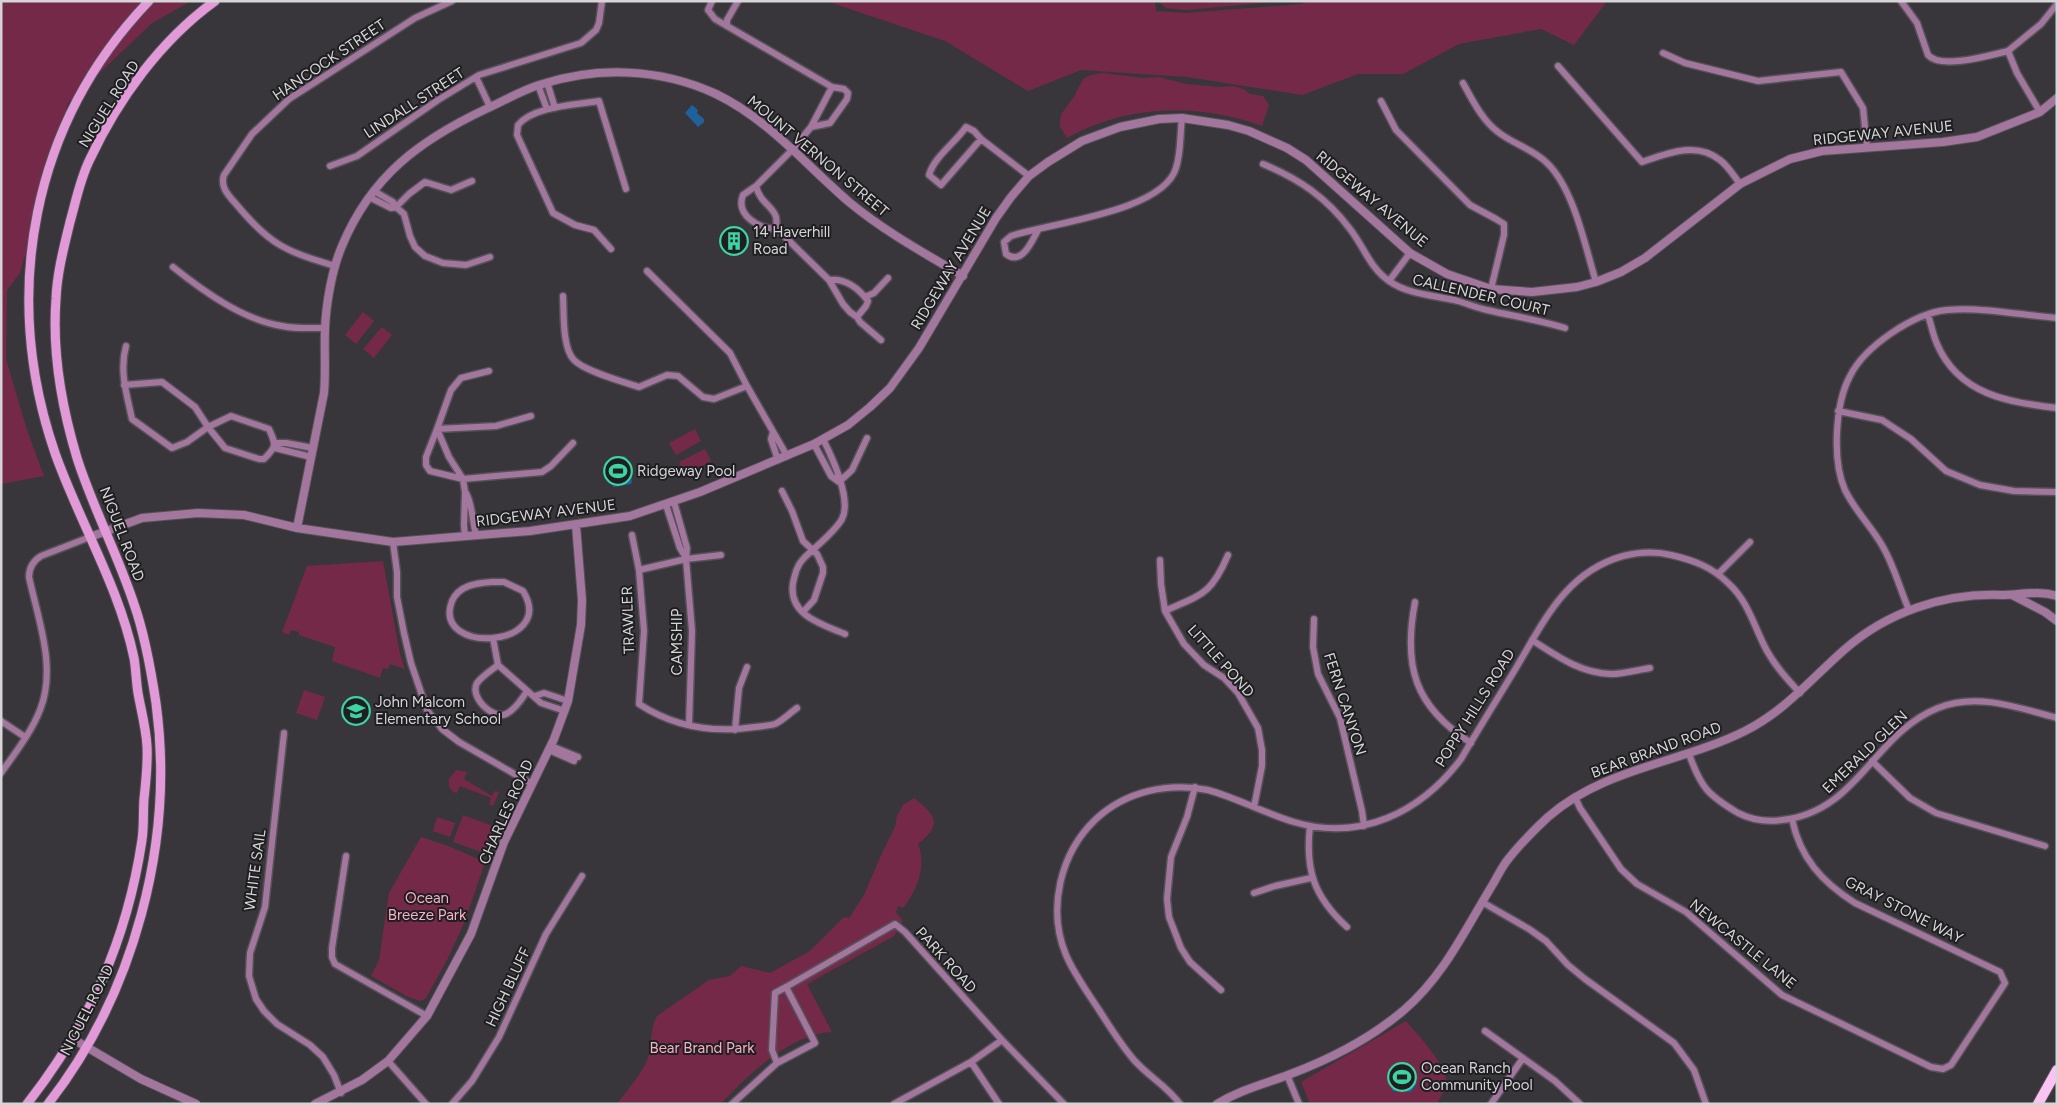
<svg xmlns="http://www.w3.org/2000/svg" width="2058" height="1105" viewBox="0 0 2058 1105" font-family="Figtree,sans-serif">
<rect width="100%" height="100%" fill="#38363b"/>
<!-- green -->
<path fill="#752948" d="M1 1H191L152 23 68 103 20 273 7 290 6 359 27 430 44 476 1 484Z
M826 1H1155L1156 11 1186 13 1301 4 1309 1H1607L1574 45 1541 29 1459 44 1403 74H1358L1302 95 1187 77 1081 70 1028 91 945 41Z
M1158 1H1282L1186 10 1166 8Z
M1102 73 1143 78 1159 77 1186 84 1220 87 1232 86 1244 89 1250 94 1263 96 1269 105 1262 126C1197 103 1129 104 1067 138L1060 127V119L1062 113 1075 95 1083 79 1091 75Z
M363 312 374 321 356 344 345 335Z
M382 327 392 335 374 358 363 349Z
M695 429 701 441 676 455 669 443Z
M705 449 711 461 685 475 679 462Z
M383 561 400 654 405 669 390 664 388 669 383 668 380 678 332 661 335 647 299 635V632L291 630 289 635 282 632 307 566Z
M304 690 325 697 317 720 296 713Z
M456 770 467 772 464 779 492 796 495 791 499 792 493 806 489 804 491 798 460 786 457 793C450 792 448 785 449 779Z
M914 798C936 815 943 824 918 844 927 866 917 890 903 908L898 906 896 912 903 921 894 936 807 984 832 1032C792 1033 747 1075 721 1104H617C628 1089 642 1074 648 1058 653 1044 649 1029 657 1016L709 980 730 976 741 966 770 973 810 951 844 917 849 918 864 895 882 853 895 827 897 816 903 805Z
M463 815 493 826 484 853 453 842Z
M437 817 455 823 450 837 433 831Z
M421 837 451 847 485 862 465 921 448 958 426 998 421 1001 408 997 371 976 379 960 389 893Z
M1406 1021C1417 1034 1448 1066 1446 1083 1446 1090 1440 1098 1436 1104H1310L1301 1082Z"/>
<!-- water -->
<path fill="#1e619b" d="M692 105 698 110 697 113 704 119V122L698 127 685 113Z
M624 456 627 458 628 476H631L632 482 631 484 614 487 612 485 608 465 606 466 605 462Z
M1398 1071 1417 1083 1411 1092 1392 1091Z"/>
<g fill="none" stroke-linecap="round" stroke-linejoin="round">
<defs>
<path id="minor" d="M712 1 708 10 715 19 820 80 832 87 844 89 848 93 847 99 830 123 811 127
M1901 1 1917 23 1928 55C1941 70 1991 55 2008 51L2017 73 2040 112
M727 26V20L738 1
M2008 51 2041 24 2057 4
M1663 53 1685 63 1758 81 1841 72 1863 108 1867 147
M1558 66 1642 162C1668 153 1696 141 1720 160 1728 166 1734 176 1740 184
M476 77 490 107
M547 82 555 108
M1463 83C1473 101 1482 120 1498 132 1513 144 1533 149 1547 163 1574 189 1585 246 1596 282
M538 85 547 109
M1381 101 1396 130 1470 205 1496 219 1504 224V235L1491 289
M981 139 941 185 929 175C934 157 955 143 966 127L974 131 981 139 1029 176
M1263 164C1299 179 1326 197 1350 229 1364 247 1370 268 1389 281 1409 295 1434 295 1458 301 1468 304 1477 308 1487 310 1513 316 1539 320 1565 328
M330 166 357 156 438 100 479 75 581 43 596 30 599 23 602 1
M756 186 743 195C735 215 759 229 777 229
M374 191 393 202 396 207 404 214 410 236 415 247 425 256 443 263 466 265 490 257
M369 197 391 208 396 207
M396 207 409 194 425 182 451 190 472 181
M1038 230C1032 241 1022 266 1006 254L1004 242 1011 236C1049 223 1163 212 1176 168 1181 153 1180 134 1182 118
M611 249 594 230 575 225 553 213 517 135 518 125C533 106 576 105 599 101L626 189
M335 266C285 251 270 245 236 204 228 195 220 187 224 175L252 134 289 99 415 18 452 1
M173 267C203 291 243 320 282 326 296 329 311 328 325 328
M647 271 730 353 747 386
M829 280C846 278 859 289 868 301L866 306 857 317 850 312 843 304 829 280 777 229C776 225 777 221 776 217 773 206 760 203 756 186L792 150 811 127 832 87
M1389 281 1410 253
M563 296C564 312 562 348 574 360 584 371 624 382 639 387L667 375 678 376 703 397 714 399 747 386 787 456
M865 297 874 293 888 278
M1928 315C1931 324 1933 335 1937 344 1959 395 2008 402 2057 408
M857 317 860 322 881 340
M124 385 162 382 195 407 208 427 187 442 172 448 132 419C127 395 119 371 126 346
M1838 411 1882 420 1911 439 1946 471 1980 485 2014 491 2057 492
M231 416 269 429C276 445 277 446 264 459H259L225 448 208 427Z
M531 416 496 426 437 429 426 457V465L430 471 463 479 542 472 551 466 573 443
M773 432 771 439 778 460
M823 439C832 457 852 500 842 519 834 533 815 547 804 558 797 565 795 574 793 583 788 615 821 624 845 634
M275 443H286L313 448
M814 444 831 476 839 482
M275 448 311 457
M839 482 852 470 867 438
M782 491 792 511 803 541 817 554 823 567V573L814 600 803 612
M466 493C473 506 472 521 476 535
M674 502 687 548 686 559 692 631 689 725
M666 505 680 548 686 558
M632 535 639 570 644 631 639 704C674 727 715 733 755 727 761 726 769 726 775 724 782 721 790 713 797 708
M465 536 464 525 465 492 463 479 449 457 437 429 451 390 461 378 489 371
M393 542 397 572V597L404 633 411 663 427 710 442 729 459 742 532 784
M1160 560 1161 584 1165 611 1184 644 1204 665 1224 678 1238 693 1258 728 1262 750V766L1254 807
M639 570 686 559 721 555
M1718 574 1750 542
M492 582H504L523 591C558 648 431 656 452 601 459 585 477 583 492 582Z
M1415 602C1403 666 1414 706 1471 743
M1909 610C1900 589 1894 566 1883 547 1872 527 1855 511 1845 490 1832 461 1835 404 1850 376 1865 346 1914 313 1947 310 1983 307 2021 315 2057 318
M1165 611C1202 594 1211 595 1228 555
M1314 619 1313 647 1318 674 1340 718 1362 811 1364 826
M493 638 498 665 541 703 565 711
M1532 640C1557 656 1580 673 1611 674 1623 674 1637 670 1650 668
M498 665C492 670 482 676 477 683 469 697 493 720 506 714 515 710 522 699 527 691
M535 696 544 693 568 701
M1 721 25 737
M735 730 739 688 747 667
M284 733 265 907 250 953 249 976 256 999 264 1011 277 1024 310 1045 323 1057 334 1075 341 1093
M551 746 578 757
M549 750 574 761
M1689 754C1701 788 1708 795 1738 813 1752 820 1768 822 1782 820 1858 812 1873 734 1938 708 1977 692 2019 708 2057 718
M1872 761 1910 798 1936 813 2045 846
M1 773C15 753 31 733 40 710 57 668 38 619 29 577 29 568 33 561 41 556L90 537
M1195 787 1187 817 1171 857 1167 899 1169 917 1181 948 1190 962 1221 990
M1575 797 1580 808 1621 869 1637 884 1686 912 1782 995 1931 1067 1943 1069 1951 1065 2005 983 2000 972 1855 903C1822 882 1800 858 1792 819
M1310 826C1305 870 1314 897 1347 927
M346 856 332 948V957L335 964 427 1016
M1254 893 1275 886 1311 878
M1482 902 1529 929 1546 941 1568 965 1585 979 1674 1043 1694 1070 1706 1104
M786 987 895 924 905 932 1002 1040 1064 1104
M1485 1031 1555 1081 1580 1104
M388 1061 426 1104
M971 1062 999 1104
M1287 1075 1299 1104
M452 1104 472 1081 499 1037 546 934 582 876
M732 1104 777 1063 815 1043 786 987 775 993 772 1050 777 1063
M894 1104 971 1062 1002 1040
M1180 1104C1166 1085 1149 1077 1134 1060 1121 1045 1110 1027 1099 1010 1088 993 1074 974 1066 955 1047 909 1060 853 1096 819 1126 791 1169 782 1208 790 1237 798 1264 813 1294 822 1361 842 1421 812 1461 759 1479 728 1498 698 1516 668 1544 621 1566 572 1623 556 1639 552 1655 551 1671 555 1693 560 1712 567 1728 583 1749 602 1754 627 1767 651 1776 667 1788 680 1800 693
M1491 1104 1523 1058"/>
<path id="tertiary" d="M297 528 324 393C326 371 324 351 325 329 326 304 332 269 342 246 371 176 420 140 486 109 504 101 520 91 539 85 597 66 660 68 716 94 768 119 806 165 849 202 884 231 924 253 963 276
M90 537 142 518 198 513 244 515 297 528 393 542 530 531 630 516 700 492 814 444 848 425 870 407 890 388 919 348 996 218 1011 197 1029 176 1048 162 1082 141 1120 127 1159 119 1182 118 1228 125 1249 131 1287 148 1306 160 1410 253 1447 274 1491 289 1532 292 1577 287 1596 282 1621 272 1645 258 1740 184 1790 159 1822 151 1943 142 1977 137 2040 112 2057 98
M2012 595 2045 612 2057 621
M73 1039 141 1079 196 1104
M315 1104 362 1080 388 1061 427 1016 471 934 504 842 554 739 568 701 581 625 582 600 576 525
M1217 1104C1240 1090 1264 1084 1288 1075 1331 1059 1370 1039 1404 1010 1444 976 1466 928 1493 884 1497 877 1501 869 1506 862 1518 846 1533 831 1548 817 1604 768 1681 763 1745 731 1786 710 1811 679 1844 650 1887 612 1944 593 2001 595 2020 595 2038 590 2057 596"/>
<path id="secondary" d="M27 1104C89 1025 127 940 142 840 144 827 143 813 144 799 146 781 148 763 147 746 146 728 141 710 138 693 136 681 136 669 134 658 119 586 79 521 55 453 0 293 32 123 149 1
M48 1104C134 994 175 842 156 703 151 670 145 635 134 604 118 555 93 508 77 458 62 408 52 352 56 299 57 273 64 247 70 222 76 201 80 179 90 159 118 99 161 40 215 1"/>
<path id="primary" d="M2038 1104 2057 1070"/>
</defs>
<!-- minor casing -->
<use href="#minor" stroke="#545257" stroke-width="9"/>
<!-- tertiary casing -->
<use href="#tertiary" stroke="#545257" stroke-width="10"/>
<!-- secondary casing -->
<use href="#secondary" stroke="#545257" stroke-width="11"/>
<!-- primary casing -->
<use href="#primary" stroke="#545257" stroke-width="12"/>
<!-- minor -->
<use href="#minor" stroke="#a3769e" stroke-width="6"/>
<!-- tertiary -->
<use href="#tertiary" stroke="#a3769e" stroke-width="8"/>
<!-- secondary -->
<use href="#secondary" stroke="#e199d8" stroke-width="9"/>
<!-- primary -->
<use href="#primary" stroke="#fbc3f3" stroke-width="10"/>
</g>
<!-- icons -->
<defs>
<symbol id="building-ring" viewBox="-11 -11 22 22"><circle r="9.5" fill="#1f1e20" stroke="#3dd4a3" stroke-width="1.5"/><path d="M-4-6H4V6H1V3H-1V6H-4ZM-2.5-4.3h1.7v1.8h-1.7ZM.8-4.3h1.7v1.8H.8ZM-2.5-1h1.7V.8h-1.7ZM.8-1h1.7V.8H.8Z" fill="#3dd4a3"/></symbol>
<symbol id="stadium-ring" viewBox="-11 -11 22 22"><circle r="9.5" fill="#1f1e20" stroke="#3dd4a3" stroke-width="1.5"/><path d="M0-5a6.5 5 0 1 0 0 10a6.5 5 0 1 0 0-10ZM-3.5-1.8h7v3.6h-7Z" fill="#3dd4a3"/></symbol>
<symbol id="school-ring" viewBox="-11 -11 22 22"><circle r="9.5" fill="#1f1e20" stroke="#3dd4a3" stroke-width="1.5"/><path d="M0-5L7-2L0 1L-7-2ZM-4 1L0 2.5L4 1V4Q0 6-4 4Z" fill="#3dd4a3"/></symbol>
</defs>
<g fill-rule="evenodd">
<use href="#building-ring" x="718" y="225" width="32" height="32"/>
<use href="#stadium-ring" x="602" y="455" width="32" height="32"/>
<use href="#school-ring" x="340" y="695" width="32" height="32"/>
<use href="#stadium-ring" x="1386" y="1061" width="32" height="32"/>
</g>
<g text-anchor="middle" stroke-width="4" stroke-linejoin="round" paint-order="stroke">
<!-- street labels -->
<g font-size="15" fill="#d5d4d7" stroke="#1f1e20">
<text transform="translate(329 60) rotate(-34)" y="5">HANCOCK STREET</text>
<text transform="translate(414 103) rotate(-33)" y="5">LINDALL STREET</text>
<text transform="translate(109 104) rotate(-58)" y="5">NIGUEL ROAD</text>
<text transform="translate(1883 133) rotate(-6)" y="5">RIDGEWAY AVENUE</text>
<text transform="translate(818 156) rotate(40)" y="5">MOUNT VERNON STREET</text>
<text transform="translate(1372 199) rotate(40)" y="5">RIDGEWAY AVENUE</text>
<text transform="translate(951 268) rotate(-59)" y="5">RIDGEWAY AVENUE</text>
<text transform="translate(1481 295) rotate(13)" y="5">CALLENDER COURT</text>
<text transform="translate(546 513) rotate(-7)" y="5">RIDGEWAY AVENUE</text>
<text transform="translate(122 534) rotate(69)" y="5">NIGUEL ROAD</text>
<text transform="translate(628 620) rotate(-92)" y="5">TRAWLER</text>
<text transform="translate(677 642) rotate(-90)" y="5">CAMSHIP</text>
<text transform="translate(1221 661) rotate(48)" y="5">LITTLE POND</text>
<text transform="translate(1345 704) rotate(72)" y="5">FERN CANYON</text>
<text transform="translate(1475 708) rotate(-58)" y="5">POPPY HILLS ROAD</text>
<text transform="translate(1656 750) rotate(-20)" y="5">BEAR BRAND ROAD</text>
<text transform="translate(1865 752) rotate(-44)" y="5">EMERALD GLEN</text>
<text transform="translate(506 812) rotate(-66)" y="5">CHARLES ROAD</text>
<text transform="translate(255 870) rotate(-82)" y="5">WHITE SAIL</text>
<text transform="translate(1904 910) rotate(27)" y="5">GRAY STONE WAY</text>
<text transform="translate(1743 944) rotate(39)" y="5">NEWCASTLE LANE</text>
<text transform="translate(946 960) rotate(48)" y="5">PARK ROAD</text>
<text transform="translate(508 987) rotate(-65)" y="5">HIGH BLUFF</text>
<text transform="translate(87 1010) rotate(-63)" y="5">NIGUEL ROAD</text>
</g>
<!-- poi labels -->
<g font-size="15" fill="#d5d4d7" stroke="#1f1e20" text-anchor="start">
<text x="753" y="237">14 Haverhill<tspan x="753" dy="17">Road</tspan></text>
<text x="637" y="476">Ridgeway Pool</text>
<text x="375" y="707">John Malcom<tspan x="375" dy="17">Elementary School</tspan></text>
<text x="1421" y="1073">Ocean Ranch<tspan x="1421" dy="17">Community Pool</tspan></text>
</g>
<!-- park labels -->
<g font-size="15" fill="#f6b0c6" stroke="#1f1e20">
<text x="427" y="903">Ocean<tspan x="427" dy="17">Breeze Park</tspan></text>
<text x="702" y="1053">Bear Brand Park</text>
</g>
</g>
<!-- border -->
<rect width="2058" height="1105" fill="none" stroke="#d5d4d7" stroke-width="5"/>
</svg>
